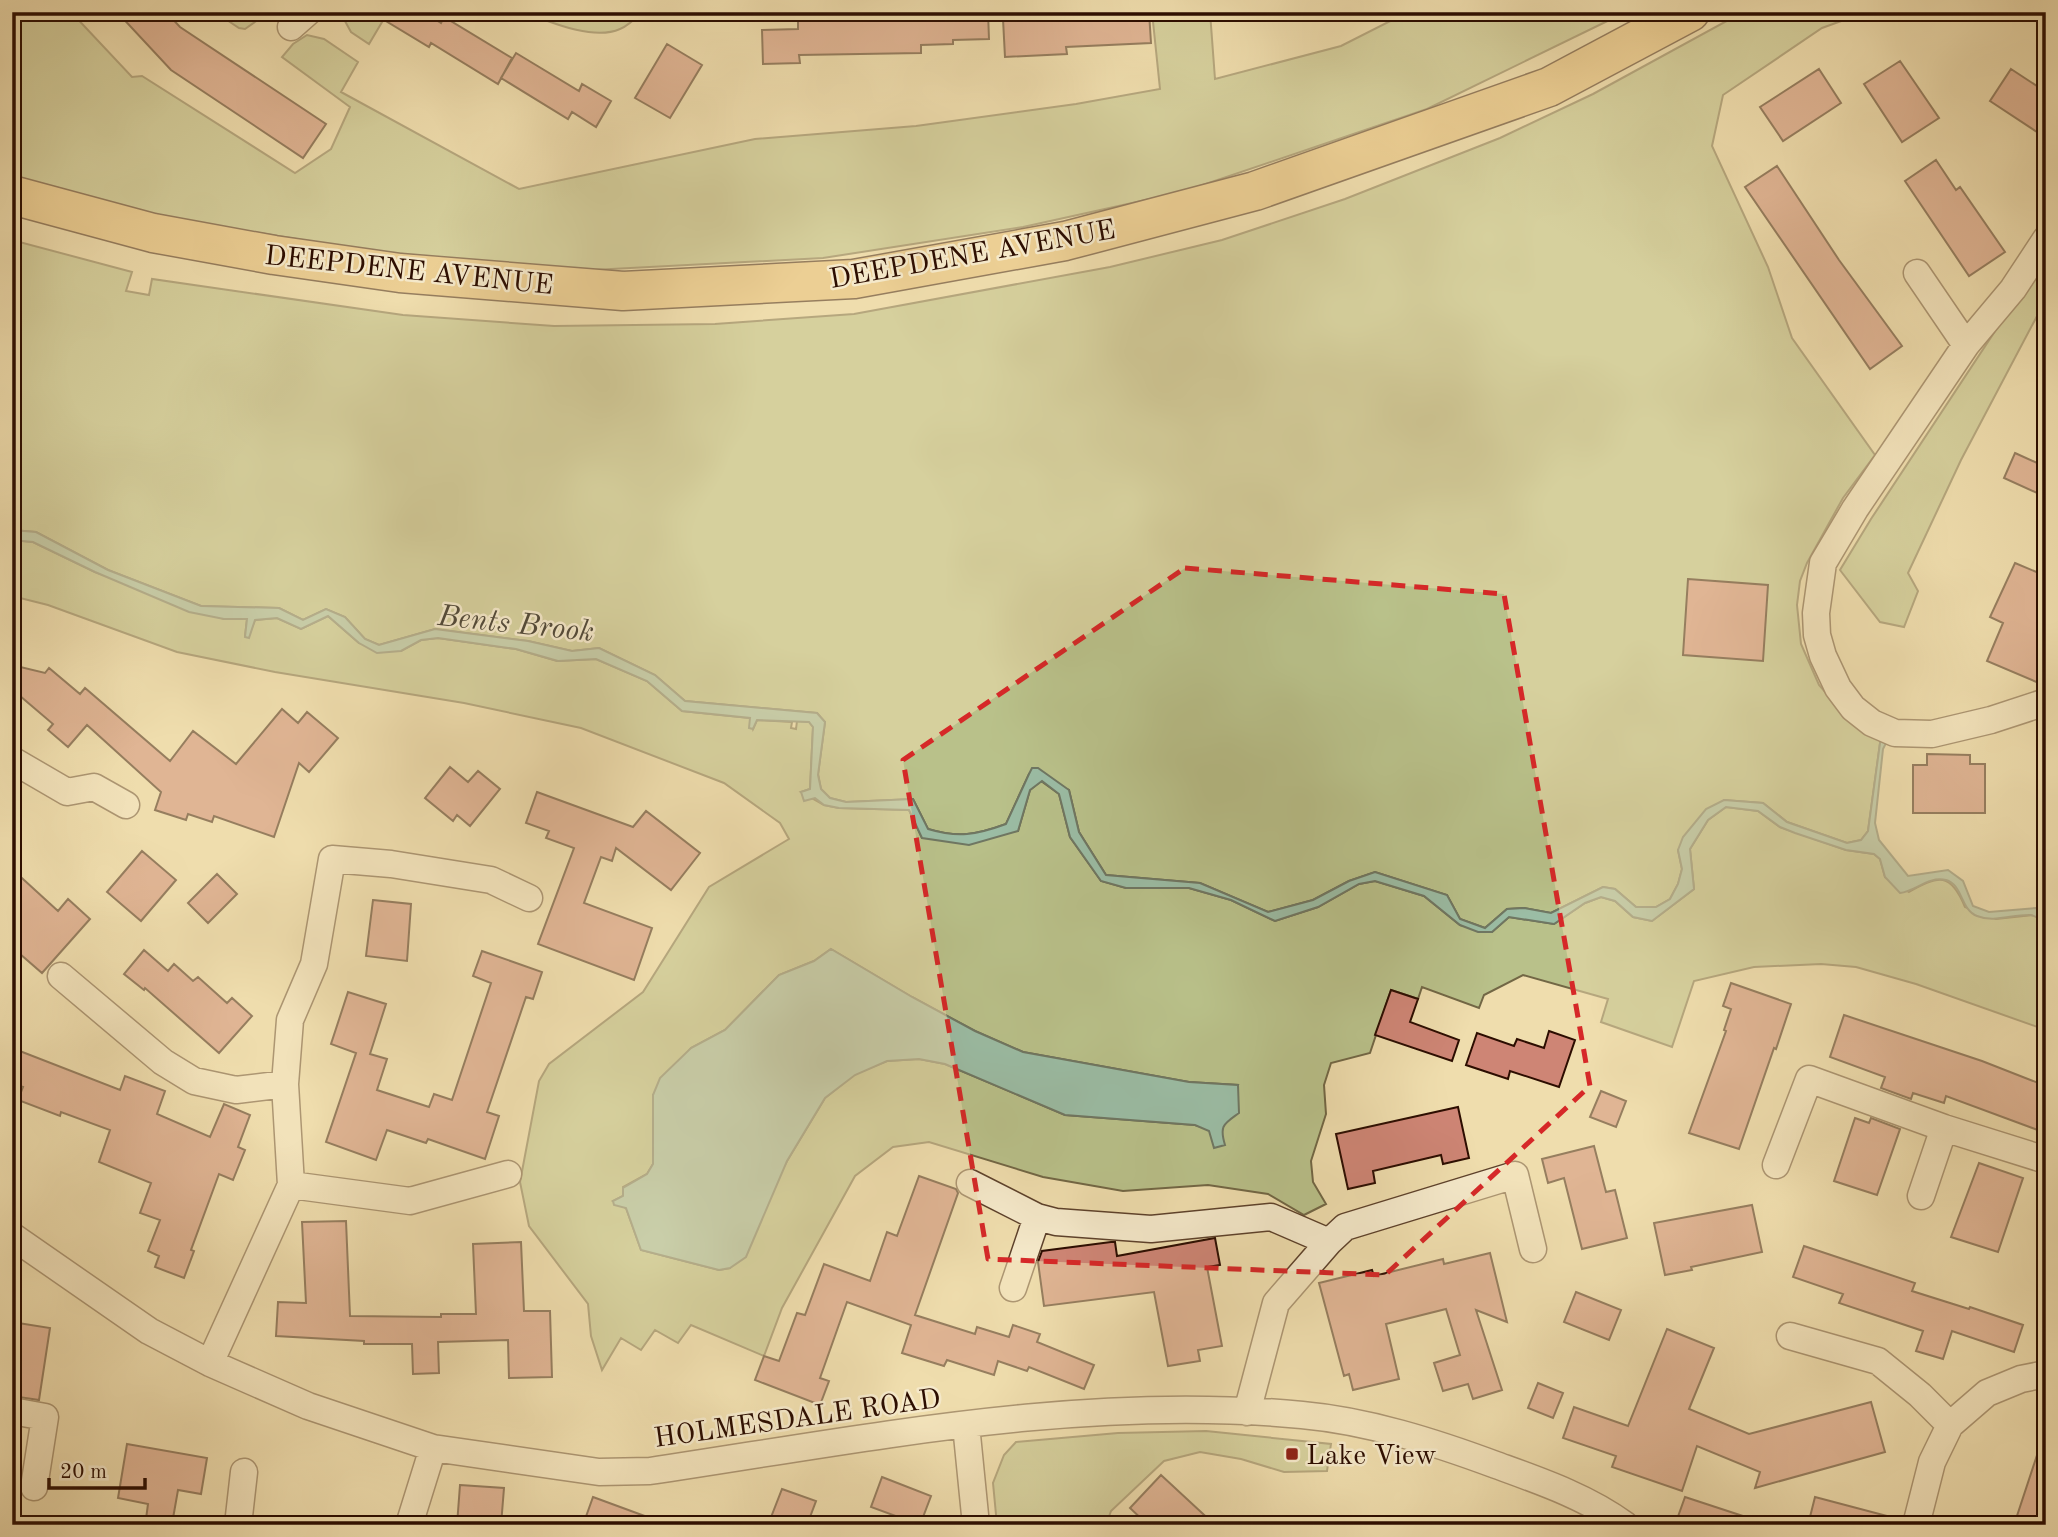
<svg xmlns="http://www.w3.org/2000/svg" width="2058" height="1537" viewBox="0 0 2058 1537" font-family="'Old Standard TT',serif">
<rect width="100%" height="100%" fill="#efddad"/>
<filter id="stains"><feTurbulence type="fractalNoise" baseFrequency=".00286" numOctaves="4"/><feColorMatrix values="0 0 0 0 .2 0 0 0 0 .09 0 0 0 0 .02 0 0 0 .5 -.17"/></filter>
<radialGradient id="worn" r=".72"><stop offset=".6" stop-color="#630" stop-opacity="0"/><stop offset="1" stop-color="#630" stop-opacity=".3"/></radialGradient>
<!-- green -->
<path fill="#b9c18a" stroke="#726745" stroke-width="2" fill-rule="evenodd" d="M12 12H71L132 77 142 76 295 173 331 149 350 107 282 57 293 44 307 35 324 39 358 62 341 92 519 189 755 139 916 126 1076 104 1160 89 1152 12H1210L1215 79 1341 46 1408 12H1626L1427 109 1182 192 1023 227 823 258 592 270 401 256 155 216 12 177Z
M215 12H269L245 29 239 28Z
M340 12H388L369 44 351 32Z
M524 12H642C636 18 628 26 620 29 593 41 550 22 524 12Z
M1743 12H1866L1822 28 1723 95 1712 146 1768 267 1792 338 1875 455 1843 498 1807 563 1800 581 1797 605 1801 644 1819 685 1851 722 1881 736 1868 831 1861 840 1847 843 1787 822 1763 803 1724 800 1678 850 1682 869 1678 884 1670 899 1656 907H1636L1615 889 1603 887 1551 913 1524 908 1507 909 1485 928 1460 919 1447 895 1375 872 1349 881 1313 900 1268 912 1200 883 1106 875 1079 832 1069 790 1029 774 1006 824C976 835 958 838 928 829L913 799 846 802 830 798 821 789 818 774 825 722 817 713 685 701 655 675 599 648 572 651 528 641 435 629 379 645 365 639 345 617 326 609 303 620 279 608 201 606 108 570 36 532 12 530V240L132 272 126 291 149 295 152 279 403 315 554 326 715 324 854 314 1110 267 1222 240 1345 199 1500 138 1593 94Z
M2046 254V299L1961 460 1908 573 1918 591 1904 627 1880 622 1840 570 1871 519Z
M12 540 33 542 95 572 224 619H247L245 636 248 637 255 620 277 618 301 629 328 616 359 643 401 651 421 640 438 638 516 649 557 661 596 659 647 681 682 711 750 718 753 729 757 720 792 722 791 728 796 729 797 721 809 722 813 727 810 789 801 792 824 805 839 808 909 810 922 838 1018 831 1030 790 1041 781 1059 794 1070 837 1101 881 1126 888H1189L1231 900 1275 921 1318 907 1359 884 1375 881 1424 896 1460 925 1492 932 1509 917 1554 924 1585 903 1601 897 1615 901 1633 917 1652 921 1694 889 1690 849 1708 820 1726 807 1758 811 1780 827 1846 850 1874 854 1880 859 1885 877 1909 892C1939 874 1951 873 1965 907L1996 919 2033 915 2046 922V1030L1916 984 1856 967 1821 964 1754 967 1694 981 1672 1047 1601 1022 1608 999 1523 975 1484 995 1479 1008 1422 987 1418 999 1391 990 1370 1053 1331 1063 1324 1085 1326 1114 1311 1161 1313 1182 1326 1204 1304 1215 1268 1194 1208 1185 1123 1191 1043 1177 929 1142 893 1147 855 1176 782 1308 764 1356 691 1325 678 1343 655 1330 641 1350 621 1338 602 1370 591 1336 588 1304 529 1226 520 1182 539 1081 549 1064 643 992 709 887 789 839 780 823 724 783 581 728 464 703 275 672 177 652 48 605 12 596ZM831 949 912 997 975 1031 1023 1052 1189 1082 1238 1085 1221 1133 1195 1125 1065 1115 945 1064 919 1059 887 1061 855 1074 825 1098 787 1161 730 1268 719 1270 641 1250 626 1208 613 1201 623 1196V1187L647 1174 653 1164V1095L691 1048 725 1030 779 975 814 961Z
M1206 1431 1331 1444 1327 1471 1284 1472 1241 1459 1200 1452 1164 1461 1111 1511 1106 1525H997L993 1483 1004 1455 1016 1442 1118 1433Z"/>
<!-- water -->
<path fill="#9bbda5" stroke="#6f7763" stroke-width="2" d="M12 530 36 532 108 570 201 606 279 608 303 620 326 609 345 617 365 639 379 645 435 629 528 641 572 651 599 648 655 675 685 701 817 713 825 722 818 775 821 789 830 798 846 802 913 799 928 829C958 838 976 835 1006 824L1029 774 1032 768H1038L1069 790 1079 832 1106 875 1200 883 1268 912 1313 900 1349 881 1375 872 1447 895 1460 919 1485 928 1507 909 1524 908 1551 913 1603 887 1615 889 1636 907H1656L1670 899 1678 884 1682 869 1678 850 1683 837 1706 809 1724 800 1763 803 1787 822 1847 843 1861 840 1868 831 1881 736 1887 741 1883 749 1875 823 1879 840 1908 876 1948 870 1963 881 1973 906 1989 912 2036 908 2046 915V922C2041 920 2036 916 2031 915 2013 914 1994 923 1977 916 1960 909 1963 885 1946 880 1928 876 1916 891 1900 893L1885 877 1880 859 1874 854 1846 850 1795 833 1780 827 1758 811 1726 807 1708 820 1690 849 1694 889 1652 921 1633 917 1615 901 1601 897 1585 903 1554 924 1509 917 1492 932H1478L1460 925 1424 896 1375 881 1359 884 1318 907 1275 921 1231 900 1189 888H1126L1101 881 1070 837 1059 794 1042 781 1030 790 1018 831 969 845 922 838 909 810 839 808 824 805 815 798 804 801 801 792 810 789 813 727 809 722 757 720 753 729 749 728 750 718 682 711 647 681 596 659 558 661 516 649 438 638 421 640 401 651 377 653 359 643 328 616 301 629 277 618 255 620 249 638 245 637 247 619H224L189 612 95 572 33 542 12 540Z
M831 949 912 997 975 1031 1023 1052 1189 1082 1238 1085 1239 1113C1224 1124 1219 1125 1225 1145L1214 1148 1209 1131 1195 1125 1065 1115 945 1064 919 1059 887 1061 855 1075 825 1098 787 1161 746 1257 730 1268 719 1270 641 1250 626 1208 614 1205 613 1201 623 1196V1188L647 1174 653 1164V1095L660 1078 691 1048 725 1030 779 975 814 961Z"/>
<!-- building -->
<path fill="#ce8575" stroke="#2c0d00" stroke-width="2" d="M117 12H166L180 27 326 124 303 158 171 70Z
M371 12H424L441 23 444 17 512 58 498 84 431 43 429 47Z
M988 12 989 39 953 40V44L921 45V53L799 55 800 63 763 64 762 30 798 29V21L875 19 874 14Z
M1085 12H1149L1151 43 1066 47 1067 54 1005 57 1003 19 1085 15Z
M667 44 702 65 670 118 635 98Z
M516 53 579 91 582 84 611 101 596 127 572 112 568 119 501 78Z
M1900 61 1939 118 1902 142 1864 84Z
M1819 69 1841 103 1783 141 1760 107Z
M2011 69 2046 92V138L1990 101Z
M1936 160 1956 190 1960 187 2005 252 1969 276 1905 181Z
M1777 166 1839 260 1902 346 1870 369 1745 187Z
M2015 453 2046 467V497L2004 478Z
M2015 563 2046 576V686L1987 661 2003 623 1990 617Z
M1688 579 1768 585 1763 661 1683 655Z
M12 665 45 673 49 668 80 694 85 688 170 761 193 731 236 764 282 709 298 723 307 712 338 738 309 772 299 763 274 837 214 816 212 822 188 814 186 820 155 810 161 792 87 725 68 747 48 730 53 724 20 696 12 694Z
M1927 754 1970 755V764H1985V813H1913V765H1927Z
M450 767 468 782 478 771 500 789 470 826 457 815 453 821 425 798Z
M537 792 633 827 646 811 700 853 671 890 616 848 612 861 601 857 584 903 652 928 634 980 538 944 574 848 546 838 549 831 526 823Z
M142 851 176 880 141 921 107 892Z
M12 869 58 911 68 899 90 919 42 973 12 947Z
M217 874 237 894 208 923 188 903Z
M373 900 411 904 407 961 366 956Z
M144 950 168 971 174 964 193 981 198 977 227 1003 232 998 252 1016 219 1053 145 988 144 990 124 974Z
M482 951 542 972 533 999 526 997 487 1112 499 1116 485 1159 428 1139 426 1143 387 1130 376 1160 326 1142 356 1053 331 1044 348 992 386 1004 370 1054 387 1059 377 1090 426 1106 429 1107 434 1094 452 1100 491 983 473 976Z
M1731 983 1791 1004 1776 1049 1774 1048 1739 1149 1689 1133 1726 1031 1724 1030 1731 1009 1723 1006Z
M1391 990 1418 999 1410 1022 1459 1040 1452 1061 1375 1035Z
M1844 1015 1982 1061 2046 1086V1133L1946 1096 1944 1103 1913 1093 1911 1099 1881 1088 1885 1077 1830 1057Z
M1549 1031 1575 1040 1559 1087 1510 1071 1508 1079 1466 1065 1477 1033 1514 1046 1517 1039 1544 1048Z
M12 1048 120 1090 125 1076 165 1091 157 1114 210 1137 224 1104 250 1115 238 1147 245 1150 233 1180 219 1174 191 1250 194 1251 184 1278 155 1267 159 1256 148 1251 160 1220 140 1213 151 1183 99 1162 110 1130 61 1112 60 1116 18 1100 23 1087 12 1084Z
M1601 1091 1626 1101 1616 1127 1590 1117Z
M1458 1107 1469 1158 1443 1164 1441 1155 1373 1171 1375 1183 1348 1189 1336 1134Z
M1855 1118 1869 1123 1871 1118 1900 1129 1877 1195 1834 1181Z
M1594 1146 1606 1192 1615 1190 1627 1238 1582 1249 1564 1178 1548 1183 1542 1159Z
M1979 1163 2023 1178 1998 1252 1951 1237Z
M919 1176 956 1189 958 1193 915 1315 975 1334 977 1327 1009 1337 1013 1325 1040 1334 1037 1342 1094 1365 1084 1389 1029 1367 1027 1371 998 1361 994 1375 947 1360 944 1366 902 1353 911 1325 847 1302 820 1378 829 1381 820 1405 755 1380 764 1356 779 1361 797 1313 805 1315 824 1264 870 1281 887 1232 897 1236Z
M1752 1205 1762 1252 1691 1267 1692 1270 1665 1275 1654 1223Z
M346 1221 350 1316 441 1317V1314H476L473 1244 521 1242 524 1311H550L552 1377 509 1378 508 1340 438 1342 439 1373 413 1374 412 1344H364V1341L276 1336 278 1302 306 1303 302 1222Z
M1215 1238 1220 1265 1207 1267 1222 1346 1198 1350 1200 1361 1168 1366 1154 1292 1044 1306 1038 1262 1042 1251 1111 1242H1115L1117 1256Z
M1804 1246 1915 1283 1912 1291 1969 1309 1970 1307 2023 1325 2014 1352 1952 1331 1943 1359 1916 1351 1923 1331 1839 1303 1843 1294 1793 1277Z
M1490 1253 1507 1322 1476 1310 1502 1390 1473 1399 1468 1384 1443 1391 1434 1363 1460 1355 1446 1309 1386 1324 1399 1379 1353 1390 1349 1374 1344 1376 1319 1283 1372 1270 1374 1276 1443 1259 1444 1264Z
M1576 1292 1621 1310 1609 1340 1564 1322Z
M12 1322 50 1328 39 1400 12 1396Z
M1667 1329 1714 1348 1689 1409 1749 1434 1871 1402 1885 1452 1755 1488 1760 1472 1697 1446 1682 1491 1612 1467 1616 1456 1563 1438 1574 1407 1628 1426Z
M1538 1383 1563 1393 1553 1418 1528 1408Z
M2041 1443 2046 1444V1525H2014Z
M127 1444 207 1458 201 1494 178 1490 172 1524 146 1519 148 1504 118 1498Z
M1161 1475 1215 1525H1148L1130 1508Z
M882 1477 931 1496 920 1525 871 1507Z
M460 1485 504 1488 501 1525H457Z
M782 1489 816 1501 807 1525H768Z
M593 1497 661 1522V1525H583Z
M1685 1497 1755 1520 1754 1525H1675Z
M1815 1497 1887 1516 1886 1525H1808Z"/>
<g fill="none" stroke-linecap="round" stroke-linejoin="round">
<defs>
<path id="minor" d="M291 27 308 12
M2046 239 2013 289 1966 345 1855 509 1823 563 1816 613 1817 635 1823 656 1838 688 1853 708 1872 723 1895 733 1932 734 1991 720 2046 702
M1917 273 1966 345
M12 760 67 792 94 787 126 805
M61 976 163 1062 194 1081 236 1090 285 1084
M1776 1165 1809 1079 1944 1128 2046 1160
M508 1174 410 1201 291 1185 285 1084 290 1020 314 964 332 859 391 864 491 880 529 898
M970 1183 1037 1217
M1921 1196 1944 1128
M12 1236 149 1331 210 1363 308 1406 433 1448 599 1472 650 1471C865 1439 1084 1394 1302 1415 1368 1421 1434 1442 1496 1465 1540 1481 1587 1497 1625 1525
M1013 1288 1037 1217 1056 1222 1151 1229 1271 1217 1329 1242 1345 1227 1515 1175 1533 1249
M1790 1336 1878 1361 1920 1395 1950 1425
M210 1363 291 1185
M12 1411 45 1417 34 1487
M1247 1412 1276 1303 1329 1242
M966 1425 976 1525
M238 1525 244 1472
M409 1525 433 1448
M1916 1525 1932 1462 1950 1425 1987 1393 2021 1379 2046 1374"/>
<path id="trunk" d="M12 195 153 233 274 255 400 273 623 291 854 279 1065 241 1255 191 1549 87 1690 12"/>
</defs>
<!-- minor casing -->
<use href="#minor" stroke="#5d412b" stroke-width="29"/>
<!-- trunk casing -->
<use href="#trunk" stroke="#2c0d00" stroke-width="41"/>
<!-- minor -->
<use href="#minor" stroke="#f5e9ca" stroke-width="26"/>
<!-- trunk -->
<use href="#trunk" stroke="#e8be76" stroke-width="38"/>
</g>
<!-- marked area -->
<path d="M0 0H2058V1537H0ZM1185 568 1504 594 1590 1086 1385 1275 988 1259 903 760Z" fill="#efddad" fill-opacity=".55" fill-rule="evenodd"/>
<path fill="none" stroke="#d62828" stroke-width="5" stroke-dasharray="14 9" stroke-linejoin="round" d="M1185 568 1504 594 1590 1086 1385 1275 988 1259 903 760Z"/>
<!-- markers -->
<rect fill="#8f2418" stroke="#f5e9ca" stroke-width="2.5" x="1285" y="1447" width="14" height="14" rx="3.5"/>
<g text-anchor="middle" stroke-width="5" stroke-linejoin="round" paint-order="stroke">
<!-- street labels -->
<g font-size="28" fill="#2c0d00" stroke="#f5e9ca">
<text transform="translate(972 253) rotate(-10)" y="10">DEEPDENE AVENUE</text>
<text transform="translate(409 269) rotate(6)" y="10">DEEPDENE AVENUE</text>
<text transform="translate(797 1417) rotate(-8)" y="10">HOLMESDALE ROAD</text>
</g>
<!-- poi labels -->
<g font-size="28" fill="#2c0d00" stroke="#f5e9ca" text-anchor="start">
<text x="1306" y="1464">Lake View</text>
</g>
<!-- water labels -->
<g font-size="30" font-style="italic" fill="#534b3a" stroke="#f5e9ca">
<text transform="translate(516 623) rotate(6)" y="10">Bents Brook</text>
</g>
</g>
<!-- margin -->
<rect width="2058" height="1537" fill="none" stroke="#efddad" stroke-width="42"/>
<rect x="14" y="14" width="2030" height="1509" fill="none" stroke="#2c0d00" stroke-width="3.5"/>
<rect x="21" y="21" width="2016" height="1495" fill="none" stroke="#2c0d00" stroke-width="2"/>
<!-- scale -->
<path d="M49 1478v10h96v-10" fill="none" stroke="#2c0d00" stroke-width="3.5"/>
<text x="60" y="1478" font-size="21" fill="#2c0d00" stroke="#f5e9ca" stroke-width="5" paint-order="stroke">20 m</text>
<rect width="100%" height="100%" filter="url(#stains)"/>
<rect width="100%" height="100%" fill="url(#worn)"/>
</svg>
